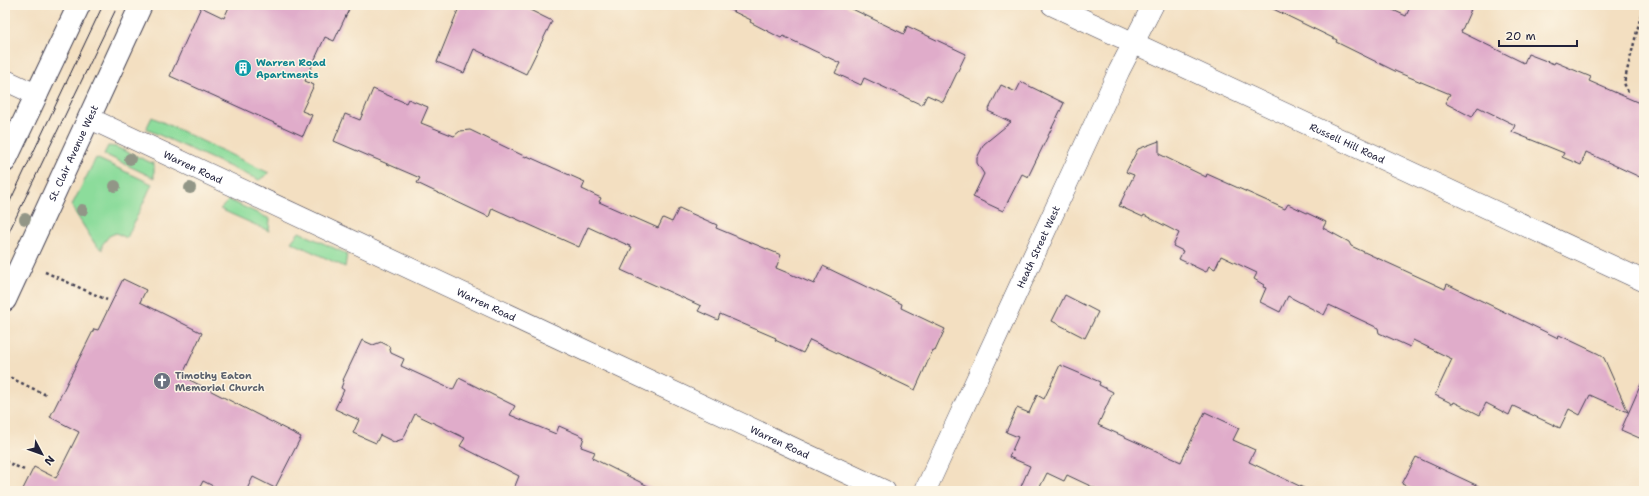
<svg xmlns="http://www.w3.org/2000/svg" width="1649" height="496" viewBox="0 0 1649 496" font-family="'Shantell Sans',sans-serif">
<rect width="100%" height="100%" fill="#fcf5e5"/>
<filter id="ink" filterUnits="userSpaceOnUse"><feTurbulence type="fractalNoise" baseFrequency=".025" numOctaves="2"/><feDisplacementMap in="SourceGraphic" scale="8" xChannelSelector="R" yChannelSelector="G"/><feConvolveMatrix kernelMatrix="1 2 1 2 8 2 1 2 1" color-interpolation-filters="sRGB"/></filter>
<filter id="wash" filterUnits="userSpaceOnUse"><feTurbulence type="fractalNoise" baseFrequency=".012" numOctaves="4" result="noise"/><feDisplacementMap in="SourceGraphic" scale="16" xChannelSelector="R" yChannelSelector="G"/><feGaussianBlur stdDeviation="0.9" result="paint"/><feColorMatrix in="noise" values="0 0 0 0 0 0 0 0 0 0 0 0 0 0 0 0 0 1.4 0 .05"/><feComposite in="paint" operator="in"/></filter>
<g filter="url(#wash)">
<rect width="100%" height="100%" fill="#f3dfc1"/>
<!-- green -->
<path fill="#8cdc9b" stroke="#577f6b" d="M152 117 269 173 259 180 146 129Z
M108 146 116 147 154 164V178L104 154Z
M96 158 152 184 127 238 116 233 109 236 102 245V250L95 244 73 209 72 205Z
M229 200 270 219 269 231 220 209Z
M299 232 347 254 345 267 291 242Z"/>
<g id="blocks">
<!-- building -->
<path fill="#e0acca" d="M230 5H351L334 41 325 37 305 81 314 85 302 111 312 115 303 136 170 76 201 7 224 18Z
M460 5H520L552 21 526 74 474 49 464 73 437 62Z
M720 5H844L904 34 907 26 966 54 943 102 927 95 922 105 864 78 861 85 835 73 840 63 783 36 781 38 750 22 751 20Z
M1265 5H1382L1406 16 1411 5H1473L1461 32 1524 63 1528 54 1554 64 1555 62 1591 77 1589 81 1644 105V179L1586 152 1581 165 1562 157 1564 153 1512 132 1515 125 1478 107 1472 117 1445 103 1450 94 1397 72 1336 42 1337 40Z
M1021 82 1064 103 1028 177 1022 174 1003 211 973 197 984 174 977 163V158L984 144 1011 122 988 111 1001 85 1016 92Z
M373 89 406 103 408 99 428 107 421 123 454 136 460 131 470 130 526 157 527 156 585 182 582 189 601 198 599 202 658 228 663 218 672 222 679 208 717 225 716 228 781 255 776 268 814 284 823 266 902 304 901 308 945 329 935 351 933 350 915 390 810 340 803 353 775 340 776 338 720 314 718 320 698 311 701 306 621 270 632 247 588 227 579 247 492 208 489 217 417 183 420 178 334 141 345 114 360 120Z
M1159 141V154L1206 177 1207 174 1285 209 1288 204 1326 222 1323 228 1349 242 1351 246 1445 289 1447 284 1558 338 1559 335 1599 354 1604 358 1628 412 1590 395 1580 415 1569 409 1560 428 1513 406 1509 415 1486 403 1480 415 1454 402 1453 404 1435 395 1452 359 1413 340 1410 347 1379 333 1378 328 1329 305 1324 315 1288 296 1280 312 1260 302 1266 288 1263 287 1264 285 1254 279 1257 273 1221 256 1215 269 1209 266 1206 272 1179 259 1183 251 1173 246 1179 233 1144 215 1143 217 1119 206 1134 175 1126 172 1138 149Z
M123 279 146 290 140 302 202 333 182 376 301 437 275 488 253 477 246 491H223L203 481 198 491H22L34 467 56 478 79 432 50 417 94 329 98 330Z
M1065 295 1098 312 1085 338 1052 321Z
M362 340 373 345 381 342 389 346 391 353 404 359 401 366 453 390 459 378 515 406 510 415 556 434 559 426 584 437 581 447 595 452 592 458 658 491H513L519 476 460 446 465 438 415 414 403 439 394 442 380 435 376 443 353 433 359 420 335 409 344 390 341 388 344 380H343Z
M1060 365 1100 382 1099 385 1113 392 1098 425 1181 462 1205 412 1239 428 1233 440 1255 450 1249 462 1310 491H1101L1067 475 1064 481 1047 473 1038 491H1019L1030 466 1009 457 1018 437 1006 432 1017 408 1029 413 1037 395 1044 399Z
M1644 377V440L1621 430Z
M1416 457 1489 491H1417L1402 484Z"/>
</g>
</g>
<g filter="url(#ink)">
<use href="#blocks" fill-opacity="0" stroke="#413e4f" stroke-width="1"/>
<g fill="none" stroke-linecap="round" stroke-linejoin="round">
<defs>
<g id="street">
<path id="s1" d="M1052 5 1644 281"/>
<path d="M5 80 37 95"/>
<path id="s2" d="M89 118 885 491"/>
<path id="s3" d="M925 491 1119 71 1153 5"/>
</g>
<g id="secondary">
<path d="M5 161 79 5"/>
<path id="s4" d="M5 300 141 5"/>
</g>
</defs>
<!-- street casing -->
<use href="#street" stroke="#413e4f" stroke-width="22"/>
<!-- secondary casing -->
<use href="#secondary" stroke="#413e4f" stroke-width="24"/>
<!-- path -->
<path stroke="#413e4f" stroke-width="2.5" stroke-dasharray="3 3" stroke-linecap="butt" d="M1628 92 1624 83 1641 15 1644 13
M45 272 107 300
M5 375 46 395
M5 461 24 470"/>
<!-- street -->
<use href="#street" stroke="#fff" stroke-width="21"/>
<!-- secondary -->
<use href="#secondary" stroke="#fff" stroke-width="22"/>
<!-- tram -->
<path stroke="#22223b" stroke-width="1" d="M5 212 103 5
M5 240 118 5"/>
</g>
<!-- trees -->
<g fill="#929687">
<circle cx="130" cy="159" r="6"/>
<circle cx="115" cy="186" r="6"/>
<circle cx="190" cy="188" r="6"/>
<circle cx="82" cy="210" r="6"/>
<circle cx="25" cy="219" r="6"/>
</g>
</g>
<!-- icons -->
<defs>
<symbol id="building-disc" viewBox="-11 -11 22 22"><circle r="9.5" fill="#0f9aa8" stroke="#fcf5e5"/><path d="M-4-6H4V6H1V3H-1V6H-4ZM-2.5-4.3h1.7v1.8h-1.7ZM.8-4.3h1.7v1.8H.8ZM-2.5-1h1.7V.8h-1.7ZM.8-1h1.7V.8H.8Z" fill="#fff"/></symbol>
<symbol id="church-disc" viewBox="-11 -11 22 22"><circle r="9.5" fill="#6b7280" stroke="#fcf5e5"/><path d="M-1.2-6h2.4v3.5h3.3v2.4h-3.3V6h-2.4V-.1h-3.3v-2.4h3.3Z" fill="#fff"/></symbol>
</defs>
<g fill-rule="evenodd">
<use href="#building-disc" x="233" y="58" width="20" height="20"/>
<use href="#church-disc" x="152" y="371" width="20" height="20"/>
</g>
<g text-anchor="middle" stroke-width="3" stroke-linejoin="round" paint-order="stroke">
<!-- culture labels -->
<g font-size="10" font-weight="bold" fill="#0d838f" stroke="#fcf5e5" text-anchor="start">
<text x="256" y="66">Warren Road<tspan x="256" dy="12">Apartments</tspan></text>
</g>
<!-- street labels -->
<g font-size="10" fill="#22223b" stroke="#fcf5e5">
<text dy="4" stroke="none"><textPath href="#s1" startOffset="326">Russell Hill Road</textPath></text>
<text dy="4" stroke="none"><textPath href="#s4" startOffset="162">St. Clair Avenue West</textPath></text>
<text dy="4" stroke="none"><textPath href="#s2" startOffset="115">Warren Road</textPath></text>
<text dy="4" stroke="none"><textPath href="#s3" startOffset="269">Heath Street West</textPath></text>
<text dy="4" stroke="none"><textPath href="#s2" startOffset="439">Warren Road</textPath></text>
<text dy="4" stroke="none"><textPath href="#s2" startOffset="763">Warren Road</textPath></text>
</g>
<!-- worship labels -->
<g font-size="10" font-weight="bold" fill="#5b616d" stroke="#fcf5e5" text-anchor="start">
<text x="175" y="379">Timothy Eaton<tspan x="175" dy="12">Memorial Church</tspan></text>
</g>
</g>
<!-- margin -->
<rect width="1649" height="496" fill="none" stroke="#fcf5e5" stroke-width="20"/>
<!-- north arrow -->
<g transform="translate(42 454) rotate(131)" stroke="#fcf5e5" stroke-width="3" paint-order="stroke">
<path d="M0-3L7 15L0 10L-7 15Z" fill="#22223b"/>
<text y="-6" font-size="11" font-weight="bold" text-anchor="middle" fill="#22223b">N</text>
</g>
<!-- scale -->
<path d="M1499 40v6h78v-6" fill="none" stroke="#22223b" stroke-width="2"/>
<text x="1505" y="40" font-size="12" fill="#22223b" stroke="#fcf5e5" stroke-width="3" paint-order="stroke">20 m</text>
</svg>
